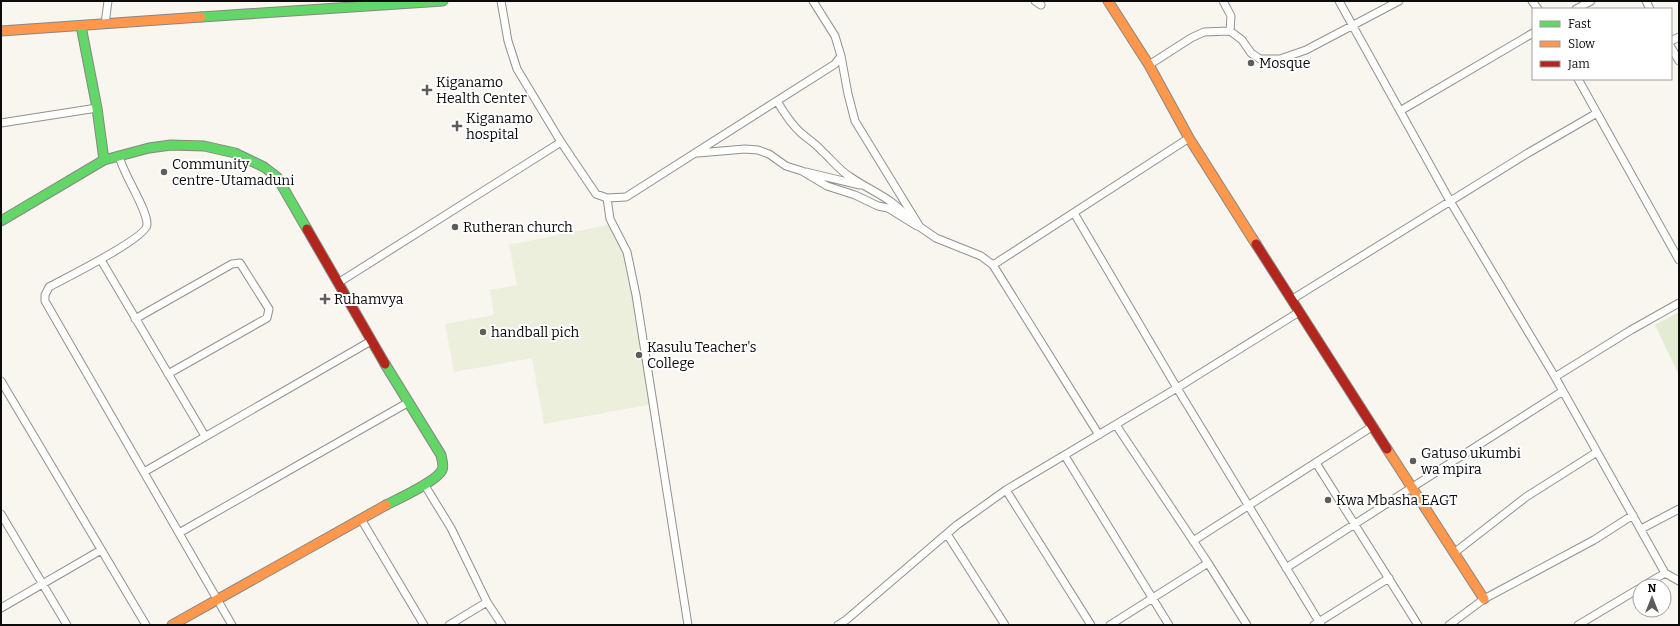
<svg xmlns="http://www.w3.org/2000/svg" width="1680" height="626" viewBox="0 0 1680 626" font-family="Bitter,serif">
<rect width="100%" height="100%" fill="#f8f6ef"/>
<!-- green -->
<path fill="#e3ebd2" d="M1679 312V375L1655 325Z"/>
<!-- pitch -->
<path fill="#ecefdb" d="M612 224 625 249 653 404 544 424 532 358 454 372 445 324 494 315 490 290 517 285 509 245Z"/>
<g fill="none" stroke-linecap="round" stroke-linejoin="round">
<defs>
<path id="street" d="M501 1 508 41 517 69 561 142 596 194 607 198 626 197 835 64 841 56 835 36 813 1
M1035 1 1041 5
M1223 1 1231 16 1230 31
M1339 1 1450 201 1555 377 1665 573 1679 581
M1532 1 1538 9
M1646 1 1650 9
M1576 9 1591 1
M105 24 108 1
M1671 41 1679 37
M1671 47 1679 61
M841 56 848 94 855 121 920 227 936 238 981 256 993 265 1099 435
M1149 65 1191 38 1204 32 1230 31 1242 40 1251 53 1260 59H1280L1306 50 1399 1
M1578 79 1679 260
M777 101C784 113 791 124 801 133 808 139 816 144 822 151 831 159 839 170 849 176 870 191 893 198 909 219
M1400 111 1533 33
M1 123 97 108
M698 153 745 149 758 150 769 154 786 166 802 171 827 186 855 195 878 206 888 208 917 226
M119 156C123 174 148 210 147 225 146 238 64 279 49 287L45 295V301L232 625
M806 172 860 185
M607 198 610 219 627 252 636 295 688 625
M1074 213 1177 388 1321 625
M101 260 205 436
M993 265 1189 138
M338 283 561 142
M1291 300 1528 153 1597 113
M135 319 232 264 240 263 269 309 267 318 168 374
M1555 377 1631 330 1679 303
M1 381 146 625
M1116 425 1208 563 1247 625
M1065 456 1169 625
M1316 463 1418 625
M144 472 371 341
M424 484 451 528 487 602 502 625
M1006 490 1091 625
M1 514 67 625
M361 519 424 625
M1641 529 1679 509
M179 533 409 402
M947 534 1005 625
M1193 541 1373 426
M1454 553 1526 497 1597 452
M1286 568 1563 391
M1643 586 1665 573
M1 608 101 550
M449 625 487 602
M838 625 846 620 957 525 1006 490 1177 388 1299 312
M1110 625 1208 563
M1314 625 1389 578
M1449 625 1484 599 1594 540 1633 515
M1578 625 1640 588"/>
<path id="fast" d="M201 17 443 1
M104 160 149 148 171 145 204 146 235 153 264 167 277 177 307 229
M1 221 104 160 97 108 81 26
M385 364 441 455C442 460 444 466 442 470 437 481 398 499 386 505"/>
<path id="slow" d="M1108 1 1149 65 1189 138 1256 244
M1 31 201 17
M1387 449 1484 599
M172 625 386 505"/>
<path id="jam" d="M307 229 385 364
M1256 244 1387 449"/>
</defs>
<!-- street casing -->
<use href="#street" stroke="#92918e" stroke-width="9"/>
<!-- fast casing -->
<use href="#fast" stroke="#888784" stroke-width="11"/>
<!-- slow casing -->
<use href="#slow" stroke="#888784" stroke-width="11"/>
<!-- jam casing -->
<use href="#jam" stroke="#888784" stroke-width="11"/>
<!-- street -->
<use href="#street" stroke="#fefefd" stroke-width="7"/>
<!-- fast -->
<use href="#fast" stroke="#63d668" stroke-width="9"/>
<!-- slow -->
<use href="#slow" stroke="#ff974d" stroke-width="9"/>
<!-- jam -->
<use href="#jam" stroke="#b3261e" stroke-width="9"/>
</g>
<!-- markers -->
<g fill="#5e5d5b" stroke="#fff" stroke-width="1.5">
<circle cx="1251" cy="63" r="4"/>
<path d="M425 84h4v4h4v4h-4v4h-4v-4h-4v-4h4z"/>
<path d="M455 120h4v4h4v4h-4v4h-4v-4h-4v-4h4z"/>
<circle cx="164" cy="172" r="4"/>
<circle cx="455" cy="227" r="4"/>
<path d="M323 293h4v4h4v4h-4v4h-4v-4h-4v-4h4z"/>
<circle cx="483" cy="332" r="4"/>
<circle cx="639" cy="355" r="4"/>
<circle cx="1413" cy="461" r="4"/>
<circle cx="1328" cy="500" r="4"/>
</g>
<g text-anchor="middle" stroke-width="4" stroke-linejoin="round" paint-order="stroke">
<!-- poi labels -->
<g font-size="14" fill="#0b0b0b" stroke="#fff" text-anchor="start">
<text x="1259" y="68">Mosque</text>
<text x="436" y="87">Kiganamo<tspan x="436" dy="16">Health Center</tspan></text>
<text x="466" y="123">Kiganamo<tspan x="466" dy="16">hospital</tspan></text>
<text x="172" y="169">Community<tspan x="172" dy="16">centre-Utamaduni</tspan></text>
<text x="463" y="232">Rutheran church</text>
<text x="334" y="304">Ruhamvya</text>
<text x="491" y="337">handball pich</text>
<text x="647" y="352">Kasulu Teacher's<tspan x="647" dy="16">College</tspan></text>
<text x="1421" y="458">Gatuso ukumbi<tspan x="1421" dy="16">wa mpira</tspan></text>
<text x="1336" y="505">Kwa Mbasha EAGT</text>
</g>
</g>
<!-- border -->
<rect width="1680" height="626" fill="none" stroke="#0b0b0b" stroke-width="4"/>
<!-- legend -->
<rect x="1532" y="8" width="140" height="72" fill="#ffffff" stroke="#9d9d9d"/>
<rect x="1540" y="21" width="20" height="6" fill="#63d668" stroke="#9d9d9d"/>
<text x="1568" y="28" font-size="12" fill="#0b0b0b">Fast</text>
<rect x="1540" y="41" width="20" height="6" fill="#ff974d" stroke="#9d9d9d"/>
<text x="1568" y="48" font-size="12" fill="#0b0b0b">Slow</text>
<rect x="1540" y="61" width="20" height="6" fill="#b3261e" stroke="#9d9d9d"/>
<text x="1568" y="68" font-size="12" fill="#0b0b0b">Jam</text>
<!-- north arrow -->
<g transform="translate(1652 598)"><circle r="19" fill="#ffffff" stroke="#9d9d9d"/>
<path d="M0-3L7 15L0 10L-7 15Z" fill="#5e5d5b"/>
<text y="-6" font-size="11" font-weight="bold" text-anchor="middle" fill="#0b0b0b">N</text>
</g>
</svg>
